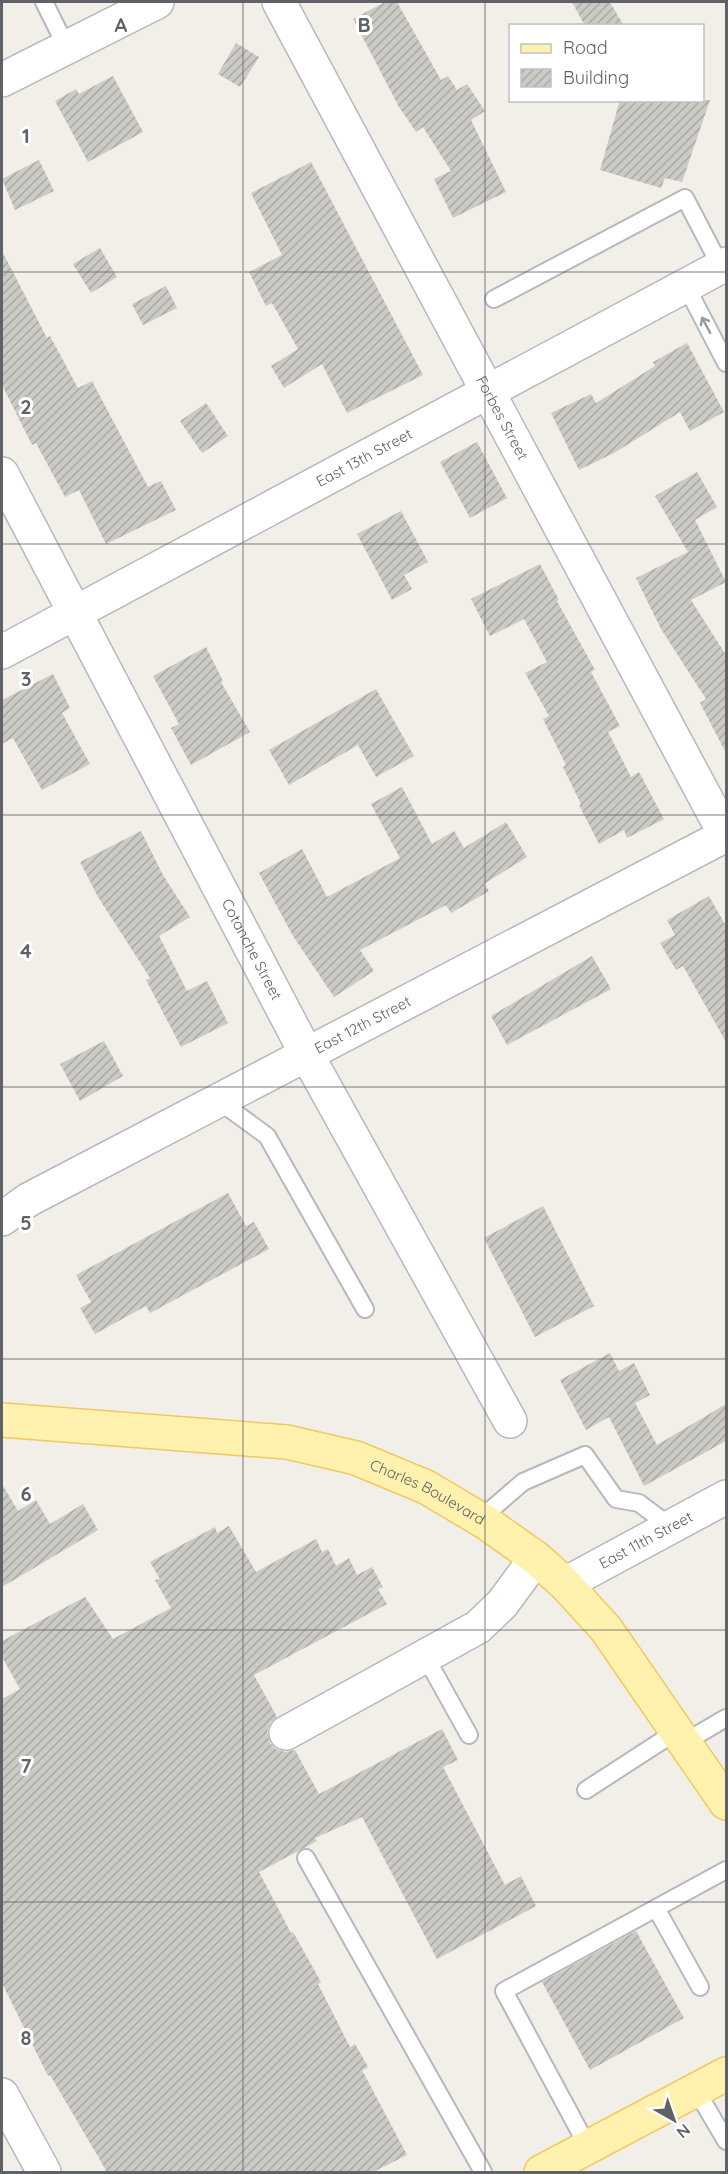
<svg xmlns="http://www.w3.org/2000/svg" width="728" height="2174" viewBox="0 0 728 2174" font-family="Quicksand,sans-serif">
<defs>
<pattern id="building-hatch" width="6" height="6" patternUnits="userSpaceOnUse" patternTransform="scale(1.5)"><rect width="6" height="6" fill="#cccac5"/><path d="M-1 1l2-2M0 6l6-6M5 7l2-2" fill="none" stroke="#a9a8a4"/></pattern>
</defs>
<rect width="100%" height="100%" fill="#f1efe8"/>
<!-- building -->
<path fill="url(#building-hatch)" d="M385 2H397L441 80 448 76 457 90 467 84 485 111 471 120 506 192 453 218 434 179 451 171 423 127 416 132 399 107 353 19Z
M572 2H610L624 26H585Z
M236 43 259 57 240 87 218 74Z
M113 76 143 132 88 162 55 101 76 89 79 94Z
M620 100H710L682 182 665 178 661 188 600 170Z
M39 160 54 191 15 210 2 179Z
M311 162 423 375 347 413 322 364 284 388 271 366 298 349 272 303 266 306 249 272 282 255 251 193Z
M100 248 117 277 91 293 73 264Z
M2 251 47 338 50 336 78 388 92 381 148 487 161 481 176 510 106 544 79 490 65 497 36 443 32 445 2 385Z
M166 286 177 308 143 325 132 304Z
M687 343 724 412 690 431 680 412 614 453 579 470 551 413 591 394 596 403 655 366 653 362Z
M206 403 228 436 202 453 180 421Z
M477 442 507 498 470 518 440 462Z
M697 472 717 507 695 520 726 582 691 600 726 655V753L700 703 706 699 661 629 636 578 688 552 655 496Z
M401 511 428 562 404 575 412 589 392 600 357 534Z
M540 564 559 600 557 601 595 670 591 672 620 726 608 732 631 777 639 772 664 819 627 838 624 830 599 844 579 805 581 804 563 767 566 765 543 719 549 716 525 673 547 662 524 619 490 636 471 599Z
M206 647 223 681 221 682 250 732 191 765 171 728 179 724 153 676Z
M53 674 70 708 62 713 90 764 42 790 13 738 2 744V700Z
M376 689 414 756 376 777 358 745 289 785 269 750Z
M402 787 432 844 454 831 464 848 506 822 527 857 484 884 489 891 451 913 446 905 360 950 374 971 334 997 293 936 259 873 302 849 327 897 400 858 371 804Z
M141 831 163 875 190 917 159 936 187 991 207 981 228 1023 181 1047 146 980 150 978 98 897 80 862Z
M709 896 726 926V1042L683 966 676 970 660 943 675 935 667 920Z
M592 956 611 989 507 1045 491 1016Z
M104 1041 123 1076 80 1101 60 1064Z
M228 1193 246 1226 254 1222 269 1249 150 1313 146 1306 95 1334 80 1308 91 1302 76 1275Z
M543 1206 594 1306 535 1337 484 1238Z
M610 1353 619 1371 634 1363 650 1395 635 1403 657 1445 726 1404V1441L644 1486 609 1417 586 1430 560 1380Z
M2 1484 18 1511 36 1500 50 1524 83 1504 98 1530 2 1587Z
M229 1526 256 1572 316 1539 322 1552 328 1549 336 1566 349 1558 357 1575 372 1567 383 1587 378 1589 387 1604 254 1675 277 1717 270 1723 267 1732 270 1743 276 1749 285 1752 295 1750 319 1794 442 1729 458 1760 443 1767 505 1885 521 1876 536 1906 437 1959 362 1817 315 1838 317 1841 259 1872 291 1933 293 1932 321 1982 318 1984 350 2047 355 2044 368 2067 362 2070 407 2155 373 2172H107L50 2075 48 2076 2 1983V1699L20 1689 2 1657V1641L85 1597 113 1639 171 1608 155 1580 160 1579 150 1562 215 1527 217 1533Z
M636 1931 684 2018 590 2070 542 1982Z"/>
<g fill="none" stroke-linecap="round" stroke-linejoin="round">
<defs>
<path id="service" d="M44 2 67 48
M686 286 726 363
M494 299 685 198 721 267
M219 1101 267 1136 365 1309
M480 1519 523 1482 585 1455 616 1499 639 1503 671 1527
M425 1656 469 1735
M685 1742 726 1718
M586 1790 677 1731
M306 1858 483 2172
M656 1908 700 1987
M696 2090 726 2141
M588 2147 504 1991 726 1870"/>
<g id="minor">
<path id="s1" d="M279 2 726 836"/>
<path id="s2" d="M2 474 307 1055 510 1421"/>
<path id="s3" d="M2 652 726 264"/>
<path id="s4" d="M2 1219 28 1200 726 835"/>
<path id="s5" d="M565 1584 726 1497"/>
<path d="M286 1733 478 1627 502 1604 536 1558"/>
<path d="M2 2095 44 2172"/>
</g>
<path id="tertiary" d="M2 80 157 2"/>
<g id="primary">
<path id="s6" d="M2 1420 287 1442 356 1458 426 1487 485 1522 536 1558 565 1584 606 1629 726 1803"/>
<path d="M541 2172 726 2074"/>
</g>
</defs>
<!-- service casing -->
<use href="#service" stroke="#b5b8bc" stroke-width="20"/>
<!-- minor casing -->
<use href="#minor" stroke="#b5b8bc" stroke-width="36"/>
<!-- tertiary casing -->
<use href="#tertiary" stroke="#b5b8bc" stroke-width="36"/>
<!-- primary casing -->
<use href="#primary" stroke="#f2c960" stroke-width="36"/>
<!-- service -->
<use href="#service" stroke="#fff" stroke-width="16"/>
<!-- minor -->
<use href="#minor" stroke="#fff" stroke-width="33"/>
<!-- tertiary -->
<use href="#tertiary" stroke="#fff" stroke-width="33"/>
<!-- primary -->
<use href="#primary" stroke="#fff2af" stroke-width="33"/>
</g>
<!-- one-way arrows -->
<defs><path id="oneway-shaft" d="M-6 0H5M1.5-3L5.5 0L1.5 3" fill="none" stroke-width="1.6" stroke-linecap="round" stroke-linejoin="round" transform="scale(1.5)"/></defs>
<use stroke="#979a9d" href="#oneway-shaft" transform="translate(706 325) rotate(-118)"/>
<!-- grid -->
<path fill="none" stroke="#5f6368" stroke-width="1.5" stroke-opacity="0.55" d="M243 2V2172M485 2V2172M2 272H726M2 544H726M2 815H726M2 1087H726M2 1359H726M2 1630H726M2 1902H726"/>
<g text-anchor="middle" stroke-width="6" stroke-linejoin="round" paint-order="stroke">
<!-- street labels -->
<g font-size="15" fill="#5f6368" stroke="#fff">
<text dy="5" stroke="none"><textPath href="#s1" startOffset="472">Forbes Street</textPath></text>
<text dy="5" stroke="none"><textPath href="#s3" startOffset="411">East 13th Street</textPath></text>
<text dy="5" stroke="none"><textPath href="#s2" startOffset="537">Cotanche Street</textPath></text>
<text dy="5" stroke="none"><textPath href="#s4" startOffset="410">East 12th Street</textPath></text>
<text dy="5" stroke="none"><textPath href="#s6" startOffset="436">Charles Boulevard</textPath></text>
<text dy="5" stroke="none"><textPath href="#s5" startOffset="92">East 11th Street</textPath></text>
</g>
</g>
<g font-size="20" text-anchor="middle" font-weight="bold" fill="#5f6368" stroke="#fff" stroke-width="6" stroke-linejoin="round" paint-order="stroke">
<text x="121" y="32">A</text>
<text x="364" y="32">B</text>
<text x="26" y="143">1</text>
<text x="26" y="414">2</text>
<text x="26" y="686">3</text>
<text x="26" y="958">4</text>
<text x="26" y="1230">5</text>
<text x="26" y="1501">6</text>
<text x="26" y="1773">7</text>
<text x="26" y="2045">8</text>
</g>
<!-- border -->
<rect width="728" height="2174" fill="none" stroke="#5f6368" stroke-width="6"/>
<!-- legend -->
<rect x="509" y="24" width="195" height="78" fill="#ffffff" stroke="#bfc1c3" stroke-width="1.5"/>
<rect x="521" y="44" width="30" height="9" fill="#fff2af" stroke="#bfc1c3" stroke-width="1.5"/>
<text x="563" y="54" font-size="18" fill="#5f6368">Road</text>
<rect x="521" y="69" width="30" height="18" fill="url(#building-hatch)" stroke="#bfc1c3" stroke-width="1.5"/>
<text x="563" y="84" font-size="18" fill="#5f6368">Building</text>
<!-- north arrow -->
<g transform="translate(674 2120) rotate(140)" stroke="#ffffff" stroke-width="4.5" paint-order="stroke">
<path d="M0-4.5L10 22L0 15L-10 22Z" fill="#5f6368"/>
<text y="-9" font-size="16" font-weight="bold" text-anchor="middle" fill="#5f6368">N</text>
</g>
</svg>
